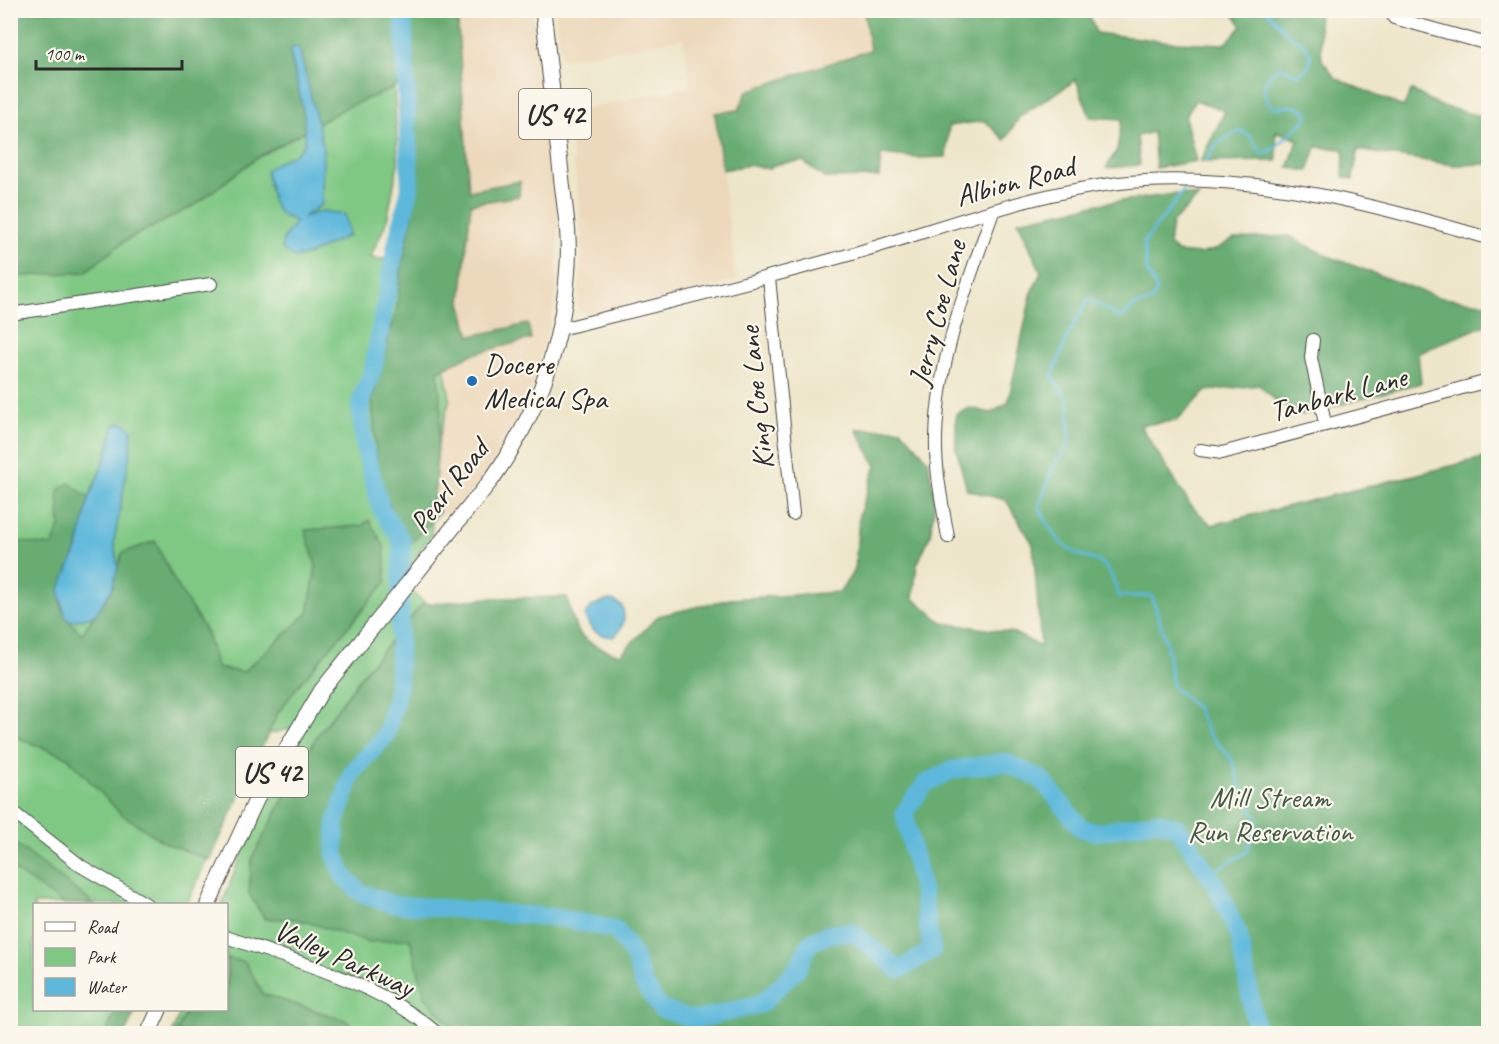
<svg xmlns="http://www.w3.org/2000/svg" width="1499" height="1044" viewBox="0 0 1499 1044" font-family="Caveat,sans-serif">
<rect width="100%" height="100%" fill="#fbf7ec"/>
<filter id="ink" filterUnits="userSpaceOnUse"><feTurbulence type="fractalNoise" baseFrequency=".0167" numOctaves="2"/><feDisplacementMap in="SourceGraphic" scale="12" xChannelSelector="R" yChannelSelector="G"/><feConvolveMatrix kernelMatrix="1 2 1 2 8 2 1 2 1" color-interpolation-filters="sRGB"/></filter>
<filter id="wash" filterUnits="userSpaceOnUse"><feTurbulence type="fractalNoise" baseFrequency=".008" numOctaves="4" result="noise"/><feDisplacementMap in="SourceGraphic" scale="24" xChannelSelector="R" yChannelSelector="G"/><feGaussianBlur stdDeviation="1.35" result="paint"/><feColorMatrix in="noise" values="0 0 0 0 0 0 0 0 0 0 0 0 0 0 0 0 0 1.4 0 .05"/><feComposite in="paint" operator="in"/></filter>
<g filter="url(#wash)">
<rect width="100%" height="100%" fill="#eee6ca"/>
<!-- built -->
<path fill="#ecd8ba" d="M533 11 558 221 557 286 553 312 533 384 494 462 450 518 433 505 438 443 450 398 444 369 470 355 531 338 528 324 470 336 461 302 471 204 518 196 519 181 469 191 458 20Z
M555 11H864L870 50 747 91 739 110 715 113 736 280 683 295 591 314 578 309 582 251 579 201 566 112 690 87 683 38 561 60Z"/>
<!-- green -->
<path fill="#7fc884" stroke="#557a58" stroke-width="1.5" d="M11 11H390L398 163 387 221 370 258 405 261 456 11 458 20 459 79 443 362 450 398 438 443 431 536 416 555 419 573 407 588 440 615 610 681 943 624 1014 633 1099 677 1078 558 1488 457V1033H172L181 1010H226V904H222L264 795 297 727 264 735 205 858 207 859 189 899 183 904H34V1010H135L124 1033H11Z"/>
<!-- forest -->
<path fill="#67ac72" stroke="#496c4e" stroke-width="1.5" d="M11 11H457L469 191 520 181 519 196 471 204 461 302 470 336 528 324 531 339 470 355 438 371 441 410 433 505 440 512 408 547 378 479 372 399 397 308 400 276 417 192 413 69 394 88 347 107 255 159 195 205 125 241 85 272 11 277Z
M864 11H1088L1096 33 1172 42 1225 44 1242 26 1230 11H1318L1322 60 1336 78 1403 107 1412 90 1438 105 1488 118V164L1453 165 1358 150 1353 179 1343 177 1344 149 1316 147 1308 171 1288 168 1298 140 1276 131 1277 161 1200 162 1225 111 1195 100 1185 117 1196 161 1156 168 1153 132 1137 136 1140 165 1106 168 1117 150 1122 119 1090 117 1076 80 1020 116 1005 140 985 121 949 126 946 157 918 158 881 154 879 177 824 178 803 161 777 164 769 169 749 165 722 170 715 113 739 110 747 91 870 50Z
M1174 194 1199 196 1172 223 1169 244 1177 252 1200 254 1214 250 1234 239 1289 236 1325 255 1437 297 1488 304V324L1418 353 1421 383 1302 415 1277 402 1259 385 1206 391 1176 421 1140 425 1191 506 1212 525 1488 457V1033H458L425 997 410 939 369 942 297 919H265L249 894 252 858 317 736 365 671 424 602 427 604 489 598 567 597C577 639 579 640 620 655L658 616 730 599 840 592 855 569 859 515 876 466 856 429H901L928 460 935 501 930 536 917 565 913 598 943 623 1014 633 1041 647 1033 544 1006 500 967 490 956 448V414L970 408 991 413 1008 403 1031 295 1041 272 1018 221 1099 204Z
M69 483 89 498C85 515 83 532 77 548 64 585 45 602 82 634L112 589 122 553 155 541 175 582 207 633 217 668 243 672 308 613 316 566 305 530 361 526 369 520 384 546 386 582 298 686 278 713 210 860 165 843 120 813 67 757 21 739 11 731 10 540 52 546 60 526 58 491Z
M11 840 94 904H64L11 868Z
M227 958 245 962 263 994 345 1020 364 1033H176L187 1010H226Z
M116 1010H136L125 1033H106Z"/>
<!-- water -->
<path fill="#5db8db" stroke="#447283" stroke-width="1.5" d="M292 47 299 48 323 145 322 204 303 217 323 211 345 215 349 235 310 254 294 258 282 249 283 239 296 221 281 215 273 203 266 171C278 157 296 160 305 142L304 115 290 52Z
M124 423 132 430 131 448 114 542 118 567 112 589 95 615 70 622 65 616 59 591 78 547 89 498 106 456 115 424Z
M613 600 622 606C626 620 624 626 614 637 598 636 590 631 585 616 590 604 601 601 613 600Z"/>
<g fill="none" stroke-linecap="round" stroke-linejoin="round">
<!-- stream -->
<path stroke="#5db8db" stroke-width="3" d="M1205 162 1218 143 1240 131 1250 136 1262 154 1272 150 1306 119 1307 111 1293 106 1274 108C1258 92 1263 78 1281 66L1297 75 1309 67 1311 53 1300 41 1288 35 1266 10
M1185 189 1144 242 1147 271 1157 290 1151 302 1136 305 1121 318 1088 299 1068 335 1052 377 1068 400 1070 442 1052 468 1039 508C1046 520 1055 539 1066 547 1096 569 1104 547 1119 596H1152L1167 645 1173 687 1197 708 1208 733 1232 759 1241 789 1257 820 1247 852 1208 874"/>
<!-- river -->
<path stroke="#5db8db" stroke-width="18" d="M403 10 410 189 396 245 373 369 360 403 364 445 381 509 402 541 398 689 386 735 352 773 336 823 335 854 344 877 361 893 392 904 561 918 616 930 634 956 643 983 661 1009 696 1020 761 1004 797 969 810 943 829 934 852 932 899 970 932 950 922 890 904 813 925 784 952 770 1005 762 1041 779 1081 828 1098 832 1157 821 1178 828 1215 884 1239 935 1257 1034"/>
</g>
</g>
<g filter="url(#ink)">
<g fill="none" stroke-linecap="round" stroke-linejoin="round">
<defs>
<path id="minor" d="M1394 18 1488 44
M769 278 793 514
M10 314 211 284
M560 329C661 304 762 280 862 251 954 224 1049 186 1145 181 1264 175 1376 205 1488 238
M1313 340 1311 358 1325 423
M1200 450 1222 453 1488 381
M948 537C942 503 935 471 936 437 938 358 967 285 993 212
M10 810 81 866 146 904
M226 937C298 962 380 983 438 1034"/>
<path id="major" d="M208 904 258 796 322 690 492 479C537 415 564 343 568 264 570 233 564 204 561 173 555 119 549 65 543 10
M148 1034 159 1010"/>
</defs>
<!-- minor casing -->
<use href="#minor" stroke="#484743" stroke-width="14"/>
<!-- major casing -->
<use href="#major" stroke="#484743" stroke-width="17"/>
<!-- minor -->
<use href="#minor" stroke="#fff" stroke-width="12"/>
<!-- major -->
<use href="#major" stroke="#fff" stroke-width="15"/>
</g>
</g>
<!-- markers -->
<circle fill="#1f6fb2" stroke="#fbf7ec" stroke-width="2" cx="472" cy="381" r="6"/>
<g text-anchor="middle" stroke-width="4.5" stroke-linejoin="round" paint-order="stroke">
<!-- shield labels -->
<g fill="#fbf7ec" stroke="#696865" stroke-width="1.5">
<rect x="519" y="89" width="72" height="50" rx="4.5"/>
<rect x="236" y="747" width="72" height="50" rx="4.5"/>
</g>
<g font-size="28" font-weight="bold" fill="#2b2b2b">
<text x="555" y="124">US 42</text>
<text x="272" y="782">US 42</text>
</g>
<!-- street labels -->
<g font-size="30" fill="#2b2b2b" stroke="#fbf7ec">
<text transform="translate(1015 181) rotate(-15)" y="10">Albion Road</text>
<text transform="translate(937 313) rotate(-75)" y="10">Jerry Coe Lane</text>
<text transform="translate(1338 394) rotate(-15)" y="10">Tanbark Lane</text>
<text transform="translate(756 398) rotate(-96)" y="10">King Coe Lane</text>
<text transform="translate(449 486) rotate(-52)" y="10">Pearl Road</text>
<text transform="translate(344 958) rotate(24)" y="10">Valley Parkway</text>
</g>
<!-- poi labels -->
<g font-size="30" fill="#2b2b2b" stroke="#fbf7ec" text-anchor="start">
<text x="484" y="374">Docere<tspan x="484" dy="34">Medical Spa</tspan></text>
</g>
<!-- park labels -->
<g font-size="30" fill="#445a46" stroke="#fbf7ec">
<text x="1270" y="807">Mill Stream<tspan x="1270" dy="34">Run Reservation</tspan></text>
</g>
</g>
<!-- margin -->
<rect width="1499" height="1044" fill="none" stroke="#fbf7ec" stroke-width="36"/>
<!-- legend -->
<rect x="33" y="903" width="195" height="108" fill="#fbf7ec" stroke="#a8a59f" stroke-width="1.5"/>
<rect x="45" y="922" width="30" height="9" fill="#ffffff" stroke="#a8a59f" stroke-width="1.5"/>
<text x="87" y="933" font-size="18" fill="#2b2b2b">Road</text>
<rect x="45" y="948" width="30" height="18" fill="#7fc884" stroke="#a8a59f" stroke-width="1.5"/>
<text x="87" y="963" font-size="18" fill="#2b2b2b">Park</text>
<rect x="45" y="978" width="30" height="18" fill="#5db8db" stroke="#a8a59f" stroke-width="1.5"/>
<text x="87" y="993" font-size="18" fill="#2b2b2b">Water</text>
<!-- scale -->
<path d="M36 60v9h146v-9" fill="none" stroke="#2b2b2b" stroke-width="3"/>
<text x="45" y="60" font-size="18" fill="#2b2b2b" stroke="#fbf7ec" stroke-width="4.5" paint-order="stroke">100 m</text>
</svg>
